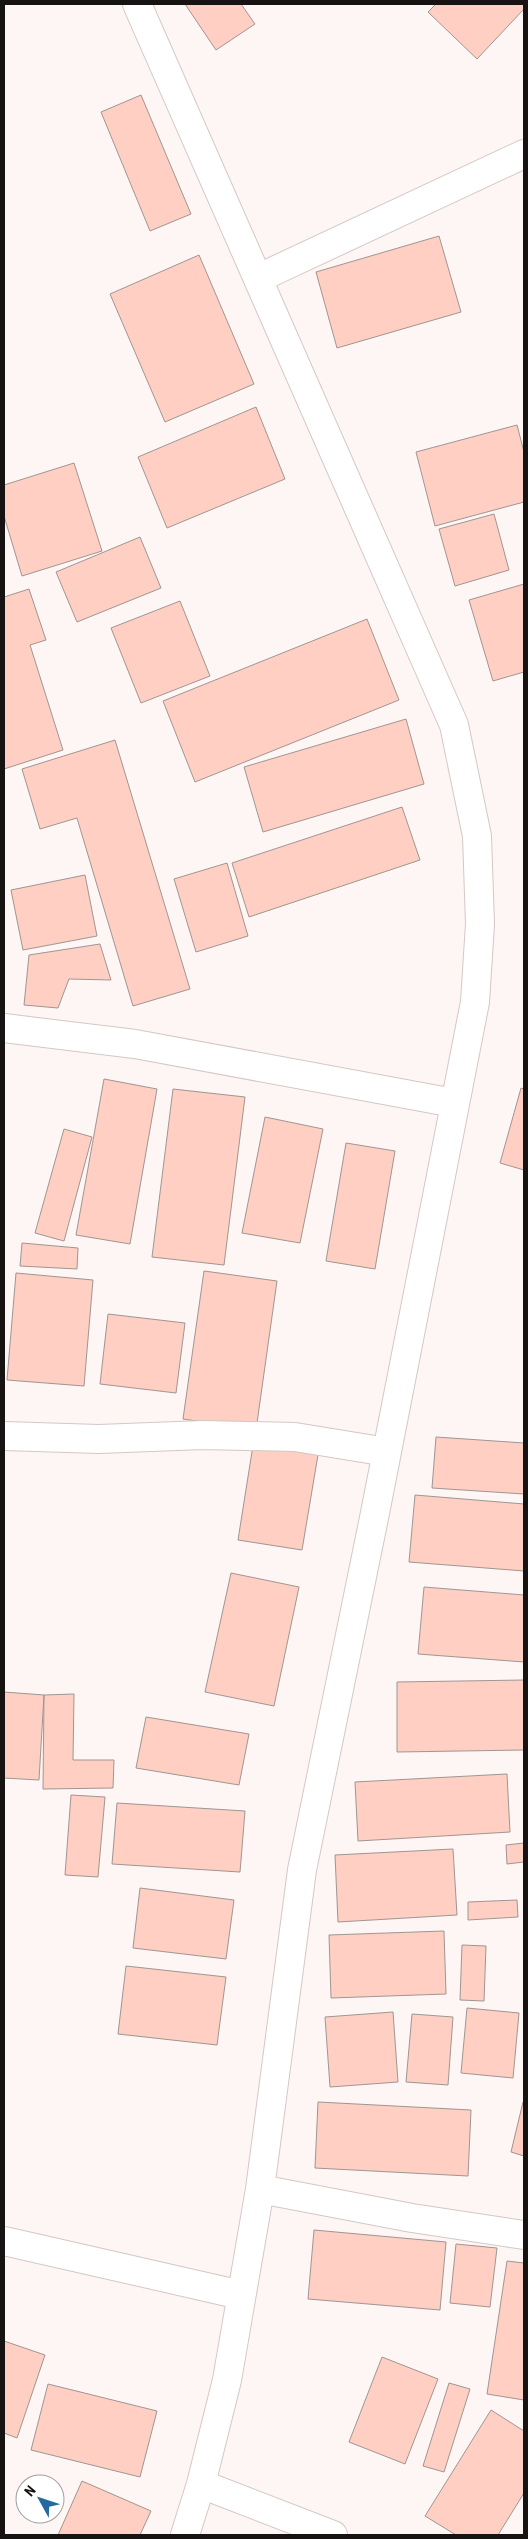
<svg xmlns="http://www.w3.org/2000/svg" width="528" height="2539" viewBox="0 0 528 2539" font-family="'Roboto Condensed',sans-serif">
<rect width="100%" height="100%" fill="#fdf6f4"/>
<!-- building -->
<path fill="#fecfc2" stroke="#a19592" d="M185 4H241L255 24 216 50Z
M436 4H524V9L477 59 428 12Z
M141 95 191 214 150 231 101 112Z
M439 236 461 312 337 348 316 272Z
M199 255 254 384 165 422 110 294Z
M256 407 285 479 167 528 138 457Z
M517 425 524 452V502L435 526 416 452Z
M74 463 102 551 22 576 4 516V485Z
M494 514 509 570 455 586 439 529Z
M140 537 161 588 77 622 56 572Z
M524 584V672L493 681 469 600Z
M29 589 46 640 30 645 63 750 4 769V597Z
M180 601 210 676 141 703 111 628Z
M367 619 399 700 195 782 163 701Z
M406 719 424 784 263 832 244 767Z
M115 740 190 989 133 1006 77 818 40 829 22 769Z
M402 807 420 860 249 917 232 863Z
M227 863 248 936 196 952 174 879Z
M85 875 97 936 23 950 11 890Z
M100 944 111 980 69 979 58 1008 24 1005 29 955Z
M104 1079 157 1089 130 1244 76 1235Z
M521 1088 524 1089V1170L500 1163Z
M173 1089 245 1097 224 1265 152 1257Z
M265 1117 323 1129 300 1243 242 1233Z
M64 1129 92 1137 64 1241 35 1233Z
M346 1143 395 1151 375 1269 326 1261Z
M22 1243 78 1248 77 1269 20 1266Z
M204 1271 277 1281 256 1430 183 1419Z
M16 1273 93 1280 84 1386 7 1380Z
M108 1314 185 1323 176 1393 100 1384Z
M436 1437 524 1443V1494L432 1488Z
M254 1439 319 1449 302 1550 238 1540Z
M415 1495 524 1504V1571L409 1562Z
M231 1573 299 1587 274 1706 205 1692Z
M424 1587 524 1595V1662L418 1654Z
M524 1680V1750L397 1752V1682Z
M4 1692 44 1695 39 1780 4 1778Z
M74 1694 73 1760H114L113 1788 43 1789 44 1695Z
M146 1717 249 1734 239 1785 136 1768Z
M507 1774 510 1832 358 1841 355 1782Z
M71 1795 105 1797 98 1877 65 1875Z
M117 1803 245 1811 240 1872 112 1864Z
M524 1843V1862L507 1864 506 1845Z
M453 1849 457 1915 338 1922 335 1855Z
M140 1888 234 1900 226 1959 133 1948Z
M517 1900 518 1917 468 1920V1902Z
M444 1931 446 1994 331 1998 329 1935Z
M462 1945 486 1946 484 2001 460 2000Z
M126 1966 226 1977 217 2045 118 2034Z
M467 2008 519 2013 513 2078 461 2073Z
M393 2012 398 2082 330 2087 325 2017Z
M412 2014 453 2017 448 2085 406 2082Z
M318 2102 471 2110 468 2176 315 2168Z
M523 2102H524V2156L511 2152Z
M314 2230 446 2242 440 2310 308 2299Z
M456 2244 497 2248 490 2307 450 2303Z
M507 2261 524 2263V2400L487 2394Z
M4 2341 45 2355 17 2438 4 2433Z
M382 2357 438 2379 405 2464 349 2442Z
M449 2383 470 2389 444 2472 423 2466Z
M48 2384 157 2411 140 2477 31 2450Z
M491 2410 524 2431V2493L498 2535H456L425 2516Z
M82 2481 151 2511 140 2535H58Z"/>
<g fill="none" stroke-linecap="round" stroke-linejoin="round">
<defs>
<path id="minor" d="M137 4 454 725 477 836 480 924 475 1002 374 1518 302 1870 260 2189 227 2380 201 2484 185 2535
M259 278 524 154
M4 1028 135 1044 454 1103
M4 1436 99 1439 203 1435 295 1437 387 1452
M260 2189 412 2218 524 2235
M4 2241 241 2295
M201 2484 333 2535"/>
</defs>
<!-- minor casing -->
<use href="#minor" stroke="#d4c8c4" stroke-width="30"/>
<!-- minor -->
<use href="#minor" stroke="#fff" stroke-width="28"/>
</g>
<!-- border -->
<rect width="528" height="2539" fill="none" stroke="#171312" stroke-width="10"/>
<!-- north arrow -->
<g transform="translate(40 2499) rotate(310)"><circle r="24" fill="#ffffff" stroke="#a2a1a0"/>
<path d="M0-4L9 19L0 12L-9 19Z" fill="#246a9e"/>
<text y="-8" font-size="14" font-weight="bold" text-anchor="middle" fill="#171312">N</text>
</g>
</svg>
